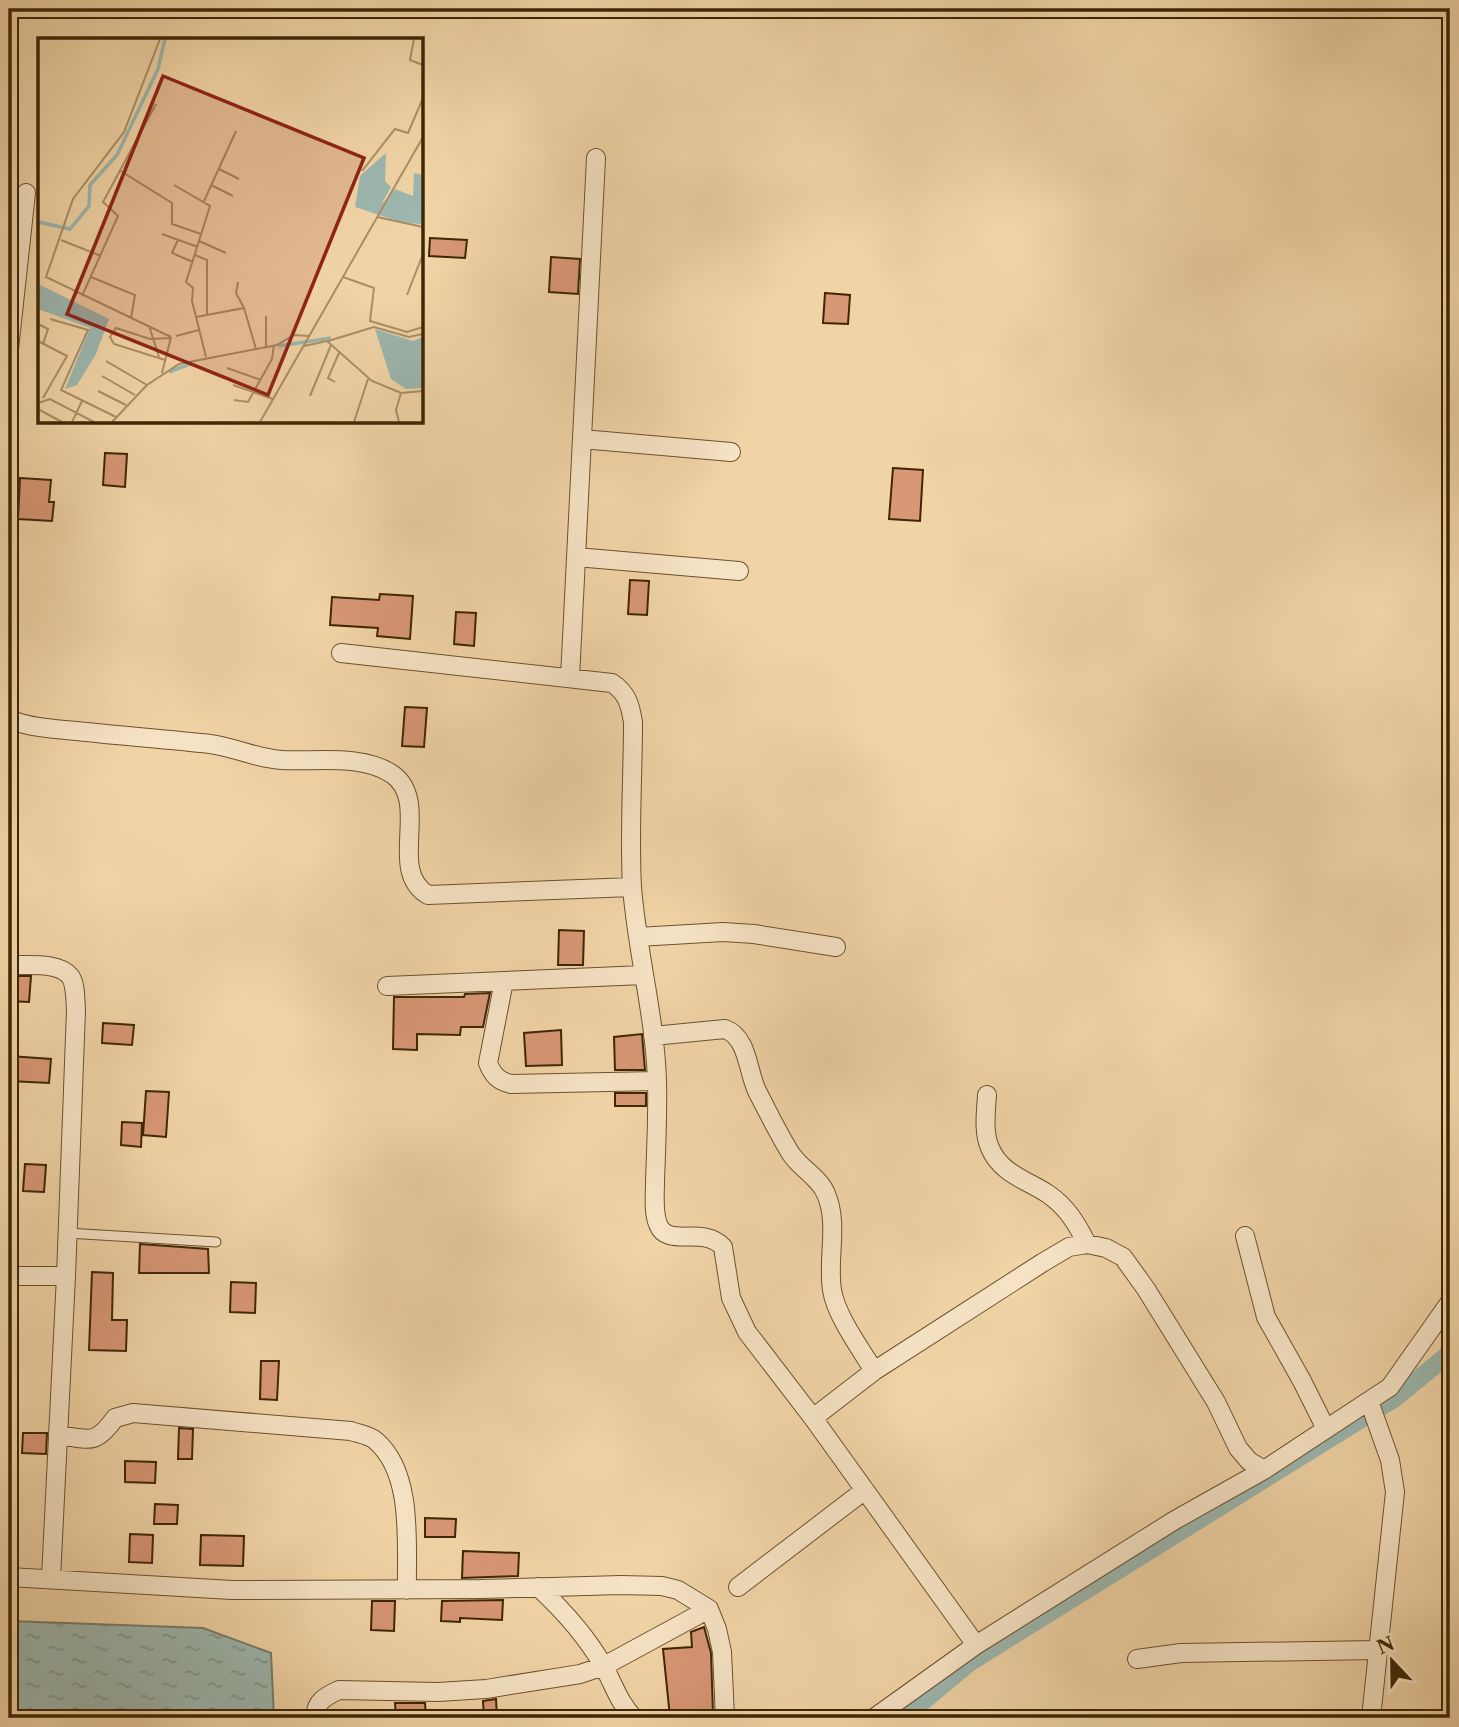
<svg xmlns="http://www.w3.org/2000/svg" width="1459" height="1727" viewBox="0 0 1459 1727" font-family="'Libre Caslon Text',serif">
<defs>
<pattern id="water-ripples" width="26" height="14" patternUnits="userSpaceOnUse" patternTransform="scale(1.75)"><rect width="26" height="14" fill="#9cb7af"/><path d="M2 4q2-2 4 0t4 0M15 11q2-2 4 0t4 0" fill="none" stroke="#81958c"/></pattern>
</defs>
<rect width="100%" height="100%" fill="#f1d4a6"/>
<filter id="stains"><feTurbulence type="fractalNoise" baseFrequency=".00286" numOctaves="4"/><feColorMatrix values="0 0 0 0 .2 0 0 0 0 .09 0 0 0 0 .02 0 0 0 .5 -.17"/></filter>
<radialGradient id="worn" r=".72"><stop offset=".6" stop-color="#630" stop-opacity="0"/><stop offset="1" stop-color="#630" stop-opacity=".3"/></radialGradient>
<!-- water -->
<path fill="url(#water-ripples)" stroke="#777d6b" stroke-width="2" d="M9 1621 203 1628 271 1653 274 1718H9Z"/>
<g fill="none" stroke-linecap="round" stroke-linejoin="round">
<!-- canal -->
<path stroke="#9cb7af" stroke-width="18" d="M903 1718 969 1663 1395 1398 1450 1353"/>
</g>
<!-- building -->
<path fill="#d89775" stroke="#3f2606" stroke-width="2" d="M430 238 467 240 465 258 429 256Z
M551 257 580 259 578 294 549 292Z
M825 293 850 295 848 324 823 323Z
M105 453 127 454 125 487 103 485Z
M893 468 923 470 920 521 889 519Z
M20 478 51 480 49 502H54L52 521 18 519Z
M630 580 649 581 647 615 628 614Z
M380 594 413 596 410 639 377 636 378 628 330 625 332 597 379 600Z
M456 612 476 613 474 646 454 644Z
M405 707 427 708 424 747 402 746Z
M559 930 584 931 583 965H558Z
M9 976H31L29 1002 9 1001Z
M490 993 483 1027H461L460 1035 417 1034V1050L393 1049 394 997H464L465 994Z
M103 1023 134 1025 132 1045 102 1043Z
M561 1030 562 1065 526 1066 524 1033Z
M642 1034 645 1070H615L614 1037Z
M9 1056 51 1059 49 1083 9 1081Z
M146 1091 169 1092 166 1137 143 1135Z
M615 1093H646V1106H615Z
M122 1122 142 1123 141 1147 121 1145Z
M25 1164 46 1165 44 1192 23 1191Z
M140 1244 208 1249 209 1273H139Z
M92 1272 113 1273 112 1320H127L126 1351 89 1350Z
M231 1282 256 1283 255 1313 230 1312Z
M261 1361H279L277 1400 260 1399Z
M179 1428 193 1429 192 1459H178Z
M23 1433H47L46 1454 22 1453Z
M125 1461 156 1462 155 1483 125 1482Z
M155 1504 178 1505 177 1524H154Z
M425 1518 456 1519 455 1537H425Z
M130 1534 153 1535 152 1563 129 1562Z
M201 1535 244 1536 243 1566 200 1565Z
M463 1551 519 1553 518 1576 462 1578Z
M503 1600 502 1620 460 1618V1622L441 1621 442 1601Z
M372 1601H395L394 1631 371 1630Z
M704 1627 711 1653 713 1714 670 1717 663 1649 692 1647 691 1632Z
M496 1699 497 1718H484L483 1701Z
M395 1703H425L426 1718H396Z"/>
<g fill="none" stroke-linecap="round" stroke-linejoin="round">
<defs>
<path id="lane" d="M67 1233 216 1242"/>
<path id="street" d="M9 349 26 193
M582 439 731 452
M576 557 739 571
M341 653 612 683C627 693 630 704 633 722 633 777 629 832 632 887 637 952 655 1016 657 1081 658 1115 656 1149 655 1182 655 1195 653 1212 658 1224 667 1249 703 1225 723 1247L731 1298 747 1332 813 1418 976 1645
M570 678 596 158
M9 719C30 728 55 729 77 731 121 736 166 739 210 744 234 747 258 759 282 760 317 762 362 754 392 774 432 802 386 870 428 895L632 887
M638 937 723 932 754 934 836 947
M9 965C25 966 58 961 70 976 76 984 75 999 76 1010L66 1276 51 1578
M504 981 488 1063C493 1076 499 1081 511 1084L657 1081
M387 986 644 975
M653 1036 725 1029C749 1038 747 1072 758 1093 768 1112 779 1135 791 1154 801 1169 820 1178 826 1194 839 1223 827 1259 832 1290 836 1316 861 1349 874 1371
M987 1095C986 1112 983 1132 990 1148 1001 1174 1027 1180 1048 1194 1067 1207 1077 1224 1087 1244
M1245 1236 1266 1317 1302 1381 1326 1429
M9 1276H66
M1369 1401 1390 1460 1395 1492 1371 1718
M813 1418 874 1371 1042 1263 1069 1247 1087 1244 1106 1248 1123 1257 1146 1289 1216 1402 1238 1448 1249 1461 1264 1470
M58 1435C90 1439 95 1446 115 1418L133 1413 351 1431C359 1434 370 1435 376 1441 414 1474 406 1545 407 1590
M9 1577 232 1590 480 1589 621 1585 662 1586 678 1590 709 1609 717 1629 722 1652 725 1718
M538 1587C564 1611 587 1637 604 1667 614 1685 619 1703 634 1718
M738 1587 865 1490
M1137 1659 1181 1653 1377 1650
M316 1718C314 1702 326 1696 339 1690L438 1692 486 1689 580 1674 604 1666 709 1609
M874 1718 976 1645 1175 1520 1264 1470 1390 1387 1450 1302"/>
</defs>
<!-- lane casing -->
<use href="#lane" stroke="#6c522e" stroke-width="11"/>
<!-- street casing -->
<use href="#street" stroke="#6c522e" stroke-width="20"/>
<!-- lane -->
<use href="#lane" stroke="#f6e3c5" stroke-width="9"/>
<!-- street -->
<use href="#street" stroke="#f6e3c5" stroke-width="18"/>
</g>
<!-- overview -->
<g transform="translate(38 38)">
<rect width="385" height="385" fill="#f1d4a6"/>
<path d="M348 115 347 143 353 149 343 167 357 151 375 158 376 135 385 137V186L365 185 317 169 322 138ZM0 246 71 281 58 316 39 347 27 351 52 290 0 271ZM337 291 375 303 385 299V350L368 351 353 341Z" fill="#9cb7af"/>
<path fill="none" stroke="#9cb7af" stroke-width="3.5" d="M0 184 32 191 51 168 52 147 79 117 120 31 127 1M240 308 293 300M131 334 154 325"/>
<path fill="none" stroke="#aa8e66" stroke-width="2" d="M122 1 86 94 35 161 8 239 133 299M376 1 372 22 385 27V33M181 131 201 141M81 132 134 165V186L163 196M324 133 357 91 370 95 385 60M136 147 172 168 148 244 155 250 154 263 168 319M173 147 195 158M166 163 198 93M339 179 385 189M124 196 160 209M23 202 63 218M140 202 134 215 155 224M161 203 188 215M157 217 169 222V276M53 239 97 257 93 280M305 239 336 250 332 283 369 294 385 289M200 244 198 255 206 270M369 257 385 216M44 258 80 178 65 164 118 66M228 278V309M158 279 206 270 218 311M12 281 50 292 23 352 78 379M0 286 10 291 5 306M111 288 121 319M138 298 161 292M0 303 29 318 5 360M290 303 336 289 371 299 385 296M266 308 289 303 334 343 363 355 385 353M127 322 76 306 72 299 78 290 112 301 132 300M68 323 109 347M189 330 223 342M124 335 133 299M64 338 97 357M297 344 290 340 301 315M195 347 235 361M60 353 88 367M272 358 293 307M196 362 210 364 234 321 236 307M0 365 12 361 56 384M0 371 24 384M34 384 44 363M74 384 109 347 141 326 239 307 256 297 271 298M222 384 385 99M316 384 330 341M361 384 358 372 363 355"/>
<path fill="#8f2418" fill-opacity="0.15" stroke="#8f2418" stroke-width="3.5" d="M125 38 326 120 230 357 29 276Z"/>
<rect width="385" height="385" fill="none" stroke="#3f2606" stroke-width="3.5"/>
</g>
<!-- margin -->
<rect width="1459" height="1727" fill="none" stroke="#f1d4a6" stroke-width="35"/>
<rect x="10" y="10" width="1438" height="1706" fill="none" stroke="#3f2606" stroke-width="3.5"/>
<rect x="18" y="18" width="1424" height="1692" fill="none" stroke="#3f2606" stroke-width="2"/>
<!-- north arrow -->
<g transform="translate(1392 1661) rotate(338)" stroke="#f6e3c5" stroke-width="5" paint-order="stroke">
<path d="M0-5L12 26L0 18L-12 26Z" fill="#3f2606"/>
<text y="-10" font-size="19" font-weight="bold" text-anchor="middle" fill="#3f2606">N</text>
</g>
<rect width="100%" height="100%" filter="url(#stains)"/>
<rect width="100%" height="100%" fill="url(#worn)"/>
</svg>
